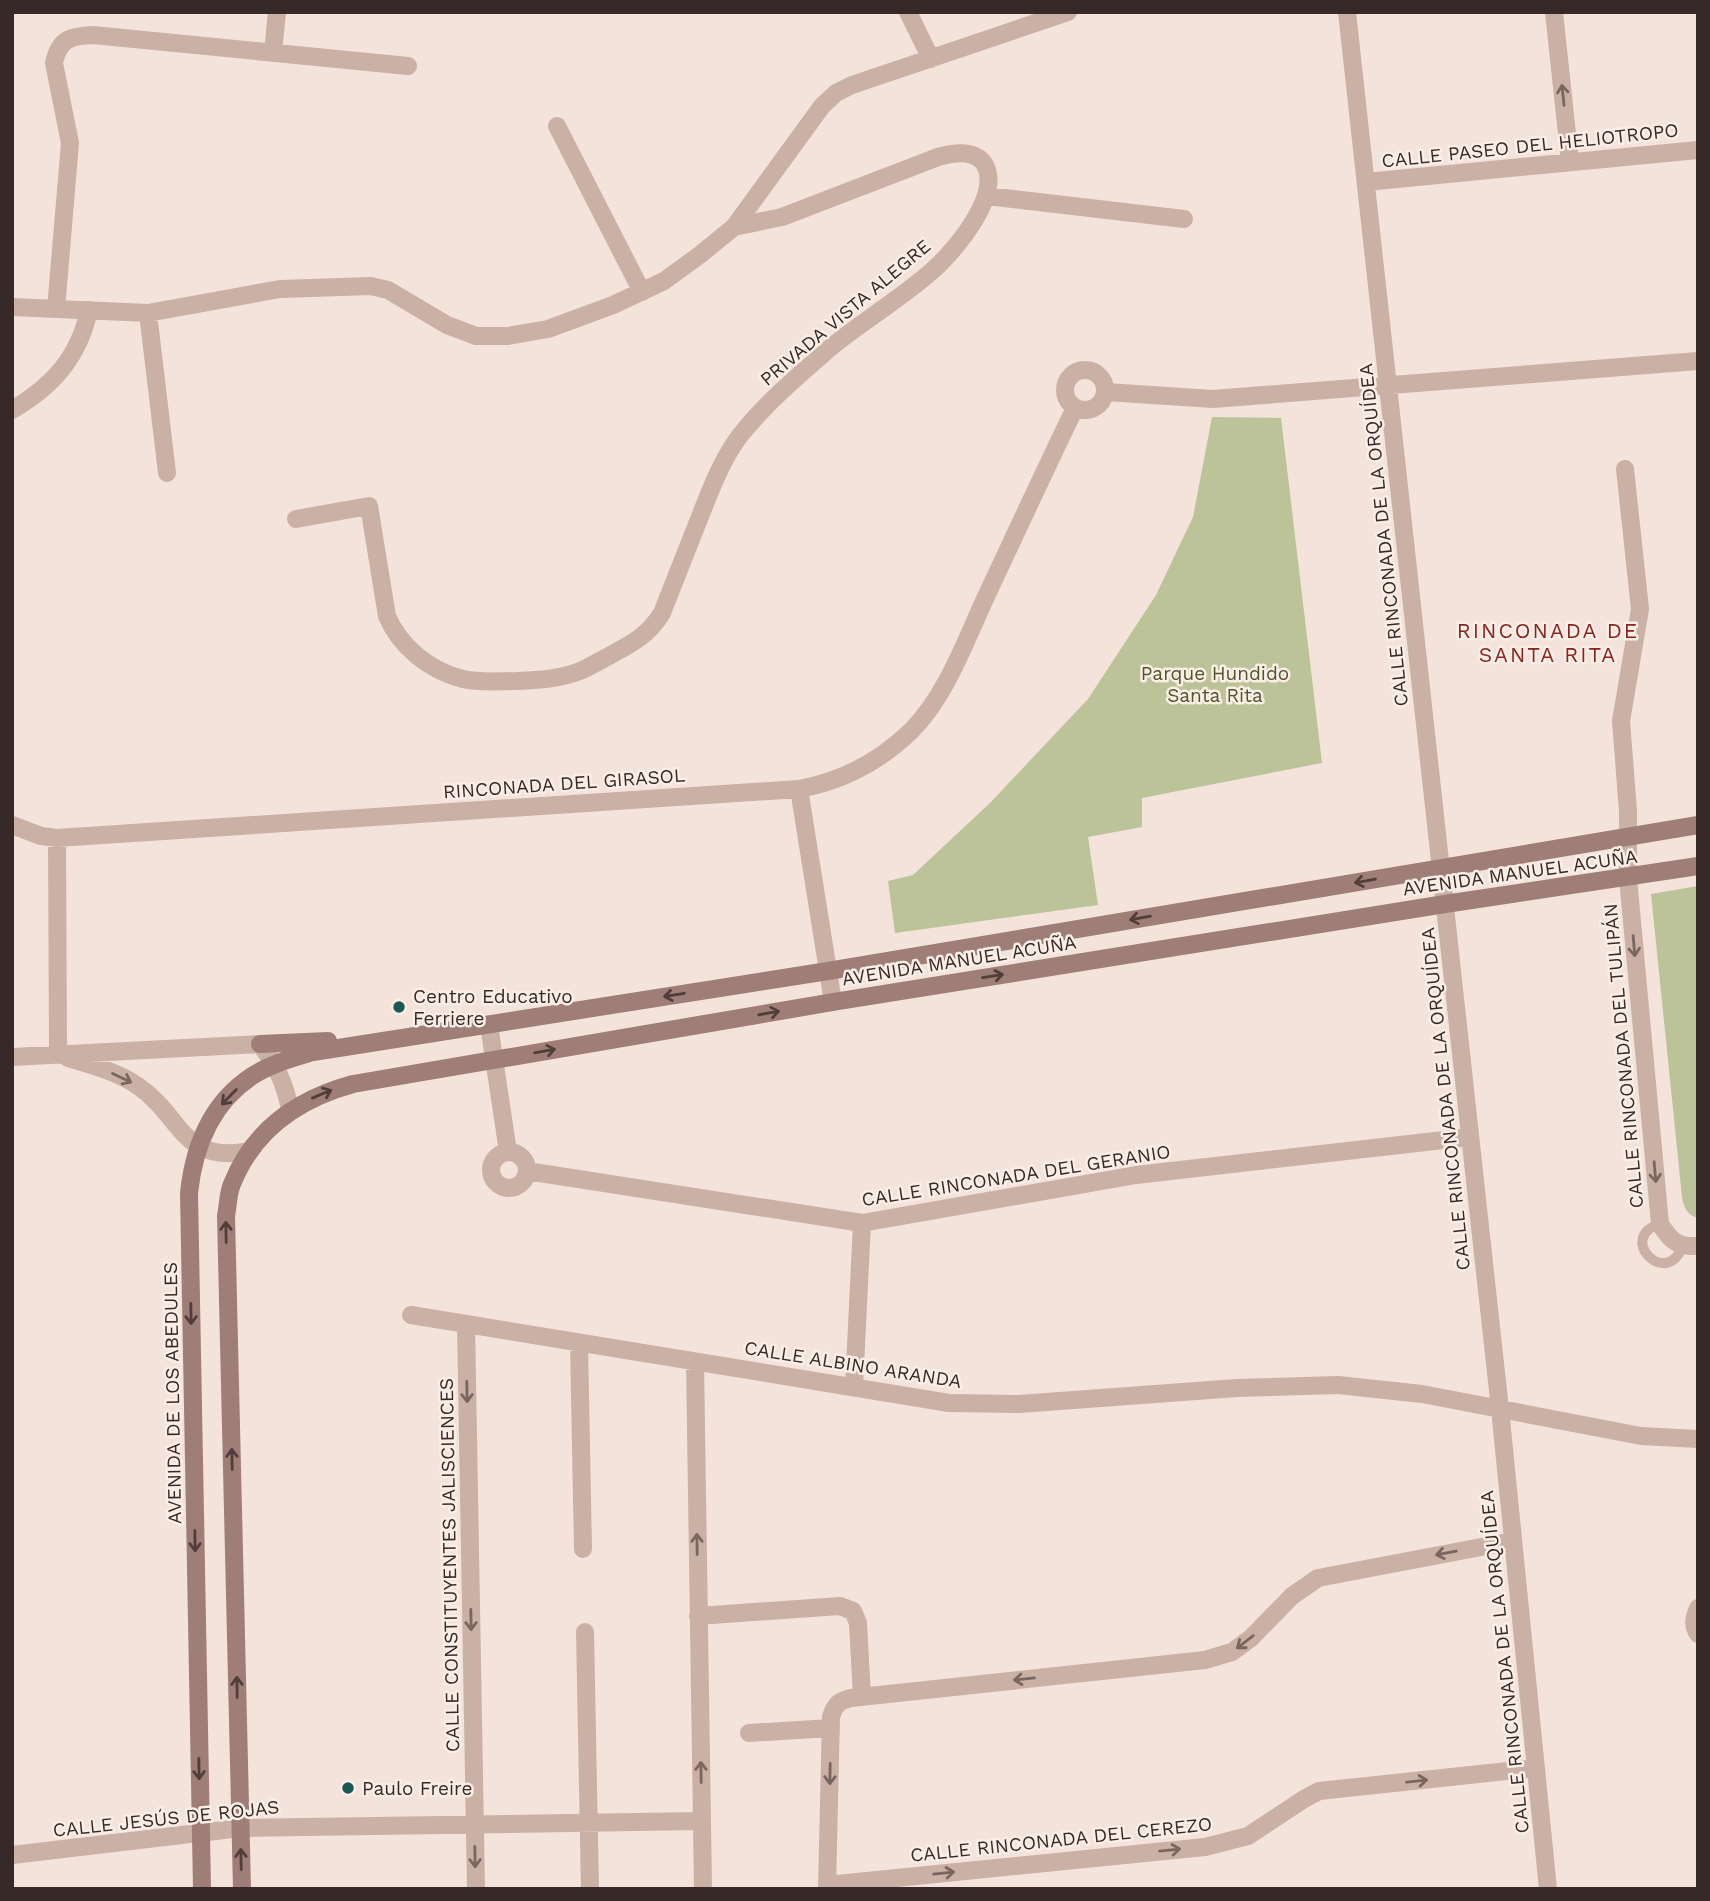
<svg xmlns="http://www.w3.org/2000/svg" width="1710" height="1901" viewBox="0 0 1710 1901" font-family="'Work Sans',sans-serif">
<rect width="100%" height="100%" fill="#f3e3da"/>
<!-- park -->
<path fill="#bcc399" d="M1212 417 1281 418 1322 763 1142 798V827L1088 837 1098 905 895 933 888 881 913 875 990 803 1088 699 1156 595 1193 517Z
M1698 886V1218C1687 1215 1684 1208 1682 1197L1651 894Z"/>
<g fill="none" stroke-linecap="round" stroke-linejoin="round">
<!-- lane -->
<path stroke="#cbb0a5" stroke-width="10" d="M1660 1224C1616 1237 1666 1289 1682 1247"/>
<!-- street -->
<path stroke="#cbb0a5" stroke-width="18" d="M908 12 931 59
M1347 12 1500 1409 1548 1889
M1554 12 1570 162
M273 52 277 12
M557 126 642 292
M1366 182 1698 150
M987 196 1184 219
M12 307 148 313 280 289 371 286 388 290 447 325 476 336H508L548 329 613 305 664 281 701 254 734 227 822 106 836 93 852 85 1068 12
M56 309 70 143 54 63C59 39 70 36 93 35L408 66
M148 313 167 473
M1065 390a20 20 0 1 1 40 0a20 20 0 1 1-40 0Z
M1106 392 1213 399 1698 361
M12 410C53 386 79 357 89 310
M1625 469 1640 609 1621 721 1628 811V878L1660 1224C1671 1241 1677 1247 1698 1246
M296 519 369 506 387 616C400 647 430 671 463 679 480 683 499 681 517 681 538 680 560 679 580 671 590 667 599 661 609 656 631 644 648 636 662 613 674 582 687 550 699 519 711 489 722 458 742 433 767 402 800 374 830 348 863 321 900 299 932 271 954 252 1005 192 983 162 972 149 952 153 938 157L782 217 734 227
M799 789 833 1002
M12 825 41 836 57 838 799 789C843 781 879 762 911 731 945 697 964 645 984 601 1014 537 1044 472 1075 408
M57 838 58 1054
M489 1025 508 1152
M12 1057 260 1044C276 1065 285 1083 290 1110
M68 1058C91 1065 118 1072 138 1086 183 1117 181 1164 250 1151
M491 1170a18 18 0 1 1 36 0a18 18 0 1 1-36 0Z
M527 1171 862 1223 1136 1175 1470 1137
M411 1315 949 1403 1019 1404 1237 1388 1338 1385 1422 1394 1641 1436 1698 1439
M466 1324 476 1889
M579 1343 583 1549
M695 1362 703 1889
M854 1387 862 1223
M1698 1608C1694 1618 1692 1625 1698 1634
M698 1616 840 1606 853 1611 858 1623 862 1697
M585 1632 590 1889
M749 1733 831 1728
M12 1855 241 1828 701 1821
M827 1885 1205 1847 1248 1836 1304 1799 1319 1791 1536 1768
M827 1889 831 1717C835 1704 839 1701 851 1698L1205 1660 1232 1652 1251 1638 1292 1596 1318 1578 1513 1541"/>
<!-- secondary -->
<path stroke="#9f7e77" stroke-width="18" d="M260 1044 328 1041
M202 1889 189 1193C194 1146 211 1103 252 1076 270 1064 293 1058 313 1052L828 971 1698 825
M242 1889 226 1216C228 1206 228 1193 232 1184 254 1129 298 1099 353 1084L833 1002 1445 904 1698 866"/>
</g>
<!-- one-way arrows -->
<defs><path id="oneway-shaft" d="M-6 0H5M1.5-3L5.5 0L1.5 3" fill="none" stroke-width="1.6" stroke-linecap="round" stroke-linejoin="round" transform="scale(1.75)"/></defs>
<g stroke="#7a6660">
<use href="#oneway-shaft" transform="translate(1563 95) rotate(-96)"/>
<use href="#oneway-shaft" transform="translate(1634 946) rotate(85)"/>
<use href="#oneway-shaft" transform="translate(122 1078) rotate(26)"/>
<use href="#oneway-shaft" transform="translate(1655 1172) rotate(85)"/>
<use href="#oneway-shaft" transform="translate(467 1392) rotate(89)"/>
<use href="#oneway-shaft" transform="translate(697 1544) rotate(-91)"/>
<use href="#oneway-shaft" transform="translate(1446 1553) rotate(170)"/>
<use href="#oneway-shaft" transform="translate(471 1620) rotate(89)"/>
<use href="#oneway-shaft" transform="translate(1245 1642) rotate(142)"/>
<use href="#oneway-shaft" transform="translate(1024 1679) rotate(174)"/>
<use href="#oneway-shaft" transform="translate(701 1772) rotate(-91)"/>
<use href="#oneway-shaft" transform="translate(830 1774) rotate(91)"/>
<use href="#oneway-shaft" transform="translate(1417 1781) rotate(-6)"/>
<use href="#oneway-shaft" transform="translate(1170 1850) rotate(-6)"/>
<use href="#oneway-shaft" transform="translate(475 1857) rotate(89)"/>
<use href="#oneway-shaft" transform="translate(944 1873) rotate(-6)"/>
</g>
<g stroke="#513e3b">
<use href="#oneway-shaft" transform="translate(1365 881) rotate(170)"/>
<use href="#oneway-shaft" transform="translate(1140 918) rotate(170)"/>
<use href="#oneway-shaft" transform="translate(993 976) rotate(-9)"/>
<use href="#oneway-shaft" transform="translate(674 995) rotate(171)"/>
<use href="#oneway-shaft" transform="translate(769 1013) rotate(-10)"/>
<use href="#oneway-shaft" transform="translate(545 1051) rotate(-10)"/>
<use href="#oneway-shaft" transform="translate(322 1094) rotate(-23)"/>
<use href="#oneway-shaft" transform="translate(229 1097) rotate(134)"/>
<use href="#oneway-shaft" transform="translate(226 1232) rotate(-91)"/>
<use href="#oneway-shaft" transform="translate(191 1314) rotate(89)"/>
<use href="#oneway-shaft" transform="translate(232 1459) rotate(-91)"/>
<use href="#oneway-shaft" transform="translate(195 1541) rotate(89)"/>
<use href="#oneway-shaft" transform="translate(237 1687) rotate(-91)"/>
<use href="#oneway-shaft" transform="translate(199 1769) rotate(89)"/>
<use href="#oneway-shaft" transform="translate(241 1859) rotate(-91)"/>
</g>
<!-- markers -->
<g fill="#1a5a54" stroke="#faeee7" stroke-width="2.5">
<circle cx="399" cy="1007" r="7"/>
<circle cx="348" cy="1788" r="7"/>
</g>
<g text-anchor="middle" stroke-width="5" stroke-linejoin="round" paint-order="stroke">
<!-- street labels -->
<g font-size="19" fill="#372927" stroke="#faeee7">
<text transform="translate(1530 145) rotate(-6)" y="7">CALLE PASEO DEL HELIOTROPO</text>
<text transform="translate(845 312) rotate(-40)" y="7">PRIVADA VISTA ALEGRE</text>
<text transform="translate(1383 535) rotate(-96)" y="7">CALLE RINCONADA DE LA ORQUÍDEA</text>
<text transform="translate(564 783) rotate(-4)" y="7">RINCONADA DEL GIRASOL</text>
<text transform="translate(1520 872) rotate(-8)" y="7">AVENIDA MANUEL ACUÑA</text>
<text transform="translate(959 960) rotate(-9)" y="7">AVENIDA MANUEL ACUÑA</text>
<text transform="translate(1623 1056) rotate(-95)" y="7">CALLE RINCONADA DEL TULIPÁN</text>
<text transform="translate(1445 1099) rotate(-96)" y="7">CALLE RINCONADA DE LA ORQUÍDEA</text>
<text transform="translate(1016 1175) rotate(-9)" y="7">CALLE RINCONADA DEL GERANIO</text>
<text transform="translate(853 1364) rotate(9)" y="7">CALLE ALBINO ARANDA</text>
<text transform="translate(172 1393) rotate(-91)" y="7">AVENIDA DE LOS ABEDULES</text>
<text transform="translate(449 1565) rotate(-91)" y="7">CALLE CONSTITUYENTES JALISCIENCES</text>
<text transform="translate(1504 1662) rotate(-96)" y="7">CALLE RINCONADA DE LA ORQUÍDEA</text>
<text transform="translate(166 1818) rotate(-6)" y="7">CALLE JESÚS DE ROJAS</text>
<text transform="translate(1061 1839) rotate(-6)" y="7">CALLE RINCONADA DEL CEREZO</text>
</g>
<!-- park labels -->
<g font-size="19" fill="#4e5629" stroke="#faeee7">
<text x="1215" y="680">Parque Hundido<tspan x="1215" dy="22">Santa Rita</tspan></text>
</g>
<!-- poi labels -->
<g font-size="19" fill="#372927" stroke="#faeee7" text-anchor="start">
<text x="413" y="1003">Centro Educativo<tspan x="413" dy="22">Ferriere</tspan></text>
<text x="362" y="1795">Paulo Freire</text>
</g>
<!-- neighbourhood labels -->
<g font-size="21" letter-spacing="2" fill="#8a231c" stroke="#faeee7">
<text x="1548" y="638">RINCONADA DE<tspan x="1548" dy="24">SANTA RITA</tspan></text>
</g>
</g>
<!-- border -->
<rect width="1710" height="1901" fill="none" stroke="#372927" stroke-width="28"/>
</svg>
